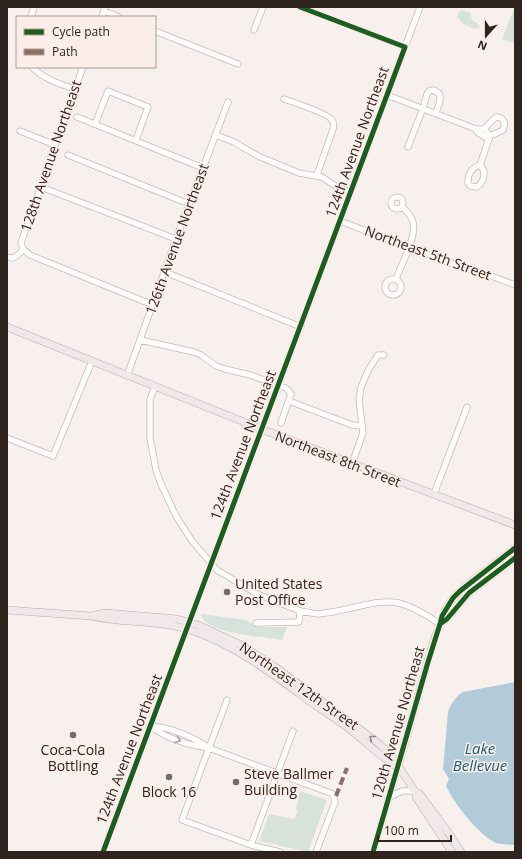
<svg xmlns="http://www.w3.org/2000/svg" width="522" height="859" viewBox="0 0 522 859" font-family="'Open Sans',sans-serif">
<rect width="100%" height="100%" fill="#f7f0ed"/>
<!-- park -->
<path fill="#d7e3da" d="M462 10 470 13 472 20 478 24 480 27 475 29C467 26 461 24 457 16L459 12Z
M513 11 515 12V44L502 39Z
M201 614 246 620 258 627H287L282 640C265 637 204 634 201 614Z
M300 791 327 800 308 852 259 841 269 814 293 819 295 818 298 810 296 809Z"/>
<!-- water -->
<path fill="#b2cbd8" d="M515 682V845C509 844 499 845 494 842 477 833 454 803 446 786L449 779 443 769 448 712C451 704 455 697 463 692Z"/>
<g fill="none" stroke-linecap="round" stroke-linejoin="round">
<defs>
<path id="minor" d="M300 7 405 47
M104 11 119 17
M31 17 34 7
M102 17 105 7
M254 30 263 7
M155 31 238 64
M32 67C44 79 59 84 75 89
M387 95 476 129H484L490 136
M284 99C293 102 328 114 332 120 334 123 334 126 333 129L317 175
M77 117 203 168
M95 124 108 91 148 107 136 140
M476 129 477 132 488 139
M484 129 496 117C504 117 506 123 503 130L490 136
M20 131 55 145
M216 135 234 142 258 156 299 173 322 177 337 187 351 192
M408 147 423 108 427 94 429 91 433 90 439 93C442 100 438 106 436 113
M68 155 189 204
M480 165C487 171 484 182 477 187L470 186 468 183C467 175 472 167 480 165Z
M480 165 490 136
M41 187 176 239
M391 203a6 6 0 1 1 12 0a6 6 0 1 1-12 0Z
M340 221 461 267 494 277 515 285
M23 249 30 255 153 305
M7 257C15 260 18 255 23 249L21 243 22 240 83 67
M165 272 301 327
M385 287a8 8 0 1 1 16 0a8 8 0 1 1-16 0Z
M396 279C401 265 417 237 413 222 411 215 407 211 402 207
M140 340 194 352 201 355 216 366 225 369 250 375 286 388 291 394 281 423
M127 376 176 239 228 102
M155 387 150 399V438L156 470 161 484 176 516 192 541 217 570 257 594 300 611 318 614 325 613C348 611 377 598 399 603 414 607 428 616 440 624
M289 401 352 425 362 426
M7 438 53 456 92 361
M352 464 363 433 359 400 361 387 369 369 378 355H384
M434 494 467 407
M256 623 299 622 300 611
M227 700 182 820 251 845 280 852
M151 726C164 738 191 746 209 748L333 794 335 802 316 852
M151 726C169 727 194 737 209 748
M388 798 402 791H414
M251 845 293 731
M103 852 420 7
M373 852 398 767"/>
<path id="major" d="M7 327 269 432 515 525
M7 610 91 616C127 624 161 619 196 632 235 646 267 670 300 694 315 706 332 716 347 727 364 740 379 756 397 767
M91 616 105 613 177 619 198 625 241 645 274 666 377 742 391 755 416 793V797L452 852
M440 624 447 619 469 593 515 558
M398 767 433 643 445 610 453 598 467 585 515 548
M416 793 420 794 450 835 461 852"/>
</defs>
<!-- minor casing -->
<use href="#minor" stroke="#c4bbb8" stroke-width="7"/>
<!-- major casing -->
<use href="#major" stroke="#bcaaac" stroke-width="8"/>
<!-- minor -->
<use href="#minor" stroke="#fefdfc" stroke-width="5.5"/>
<!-- major -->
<use href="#major" stroke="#f1e8ea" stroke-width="7"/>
<!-- quiet -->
<path stroke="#8d6e63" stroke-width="4" stroke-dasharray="8 4" stroke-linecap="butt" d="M336 796 347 768"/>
<defs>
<path id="cycleway" d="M440 624 447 619 469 593 515 558
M103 852 405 47 300 7
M373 852 428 662 440 624 442 616 453 598 460 591 515 548"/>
</defs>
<!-- cycleway casing -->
<use href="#cycleway" stroke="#fbeee9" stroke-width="8"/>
<!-- cycleway -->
<use href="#cycleway" stroke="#1b5e20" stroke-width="5"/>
</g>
<!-- one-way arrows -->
<defs><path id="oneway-chevron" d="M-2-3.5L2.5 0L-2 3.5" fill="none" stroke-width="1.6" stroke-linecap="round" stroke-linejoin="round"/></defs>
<use stroke="#908684" href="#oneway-chevron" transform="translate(372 738) rotate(-142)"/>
<use stroke="#a19b99" href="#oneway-chevron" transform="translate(178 740) rotate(20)"/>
<!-- markers -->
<g fill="#766b67" stroke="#fbeee9" stroke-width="1.5">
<circle cx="227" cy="592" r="4"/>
<circle cx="73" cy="735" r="4"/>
<circle cx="169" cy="777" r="4"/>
<circle cx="236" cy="782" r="4"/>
</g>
<g text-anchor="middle" stroke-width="3" stroke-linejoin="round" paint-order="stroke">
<!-- street labels -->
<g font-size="14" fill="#30241f" stroke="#fbeee9">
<text transform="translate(357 142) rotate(-70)" y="5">124th Avenue Northeast</text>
<text transform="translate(51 156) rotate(-71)" y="5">128th Avenue Northeast</text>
<text transform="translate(177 239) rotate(-70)" y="5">126th Avenue Northeast</text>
<text transform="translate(428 253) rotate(20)" y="5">Northeast 5th Street</text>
<text transform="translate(243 445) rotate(-69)" y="5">124th Avenue Northeast</text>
<text transform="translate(338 459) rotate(21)" y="5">Northeast 8th Street</text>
<text transform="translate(299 686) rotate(35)" y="5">Northeast 12th Street</text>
<text transform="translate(398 723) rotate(-74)" y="5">120th Avenue Northeast</text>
<text transform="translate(129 749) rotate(-69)" y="5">124th Avenue Northeast</text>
</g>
<!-- poi labels -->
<g font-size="14" fill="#30241f" stroke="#fbeee9" text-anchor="start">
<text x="235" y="589">United States<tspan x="235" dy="16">Post Office</tspan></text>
<text x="73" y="755" text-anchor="middle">Coca-Cola<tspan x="73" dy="16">Bottling</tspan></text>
<text x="244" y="779">Steve Ballmer<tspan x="244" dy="16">Building</tspan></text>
<text x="169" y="797" text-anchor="middle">Block 16</text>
</g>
<!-- water labels -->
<g font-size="15" font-style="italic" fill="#175c78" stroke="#fbeee9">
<text x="480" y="754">Lake<tspan x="480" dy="17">Bellevue</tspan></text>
</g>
</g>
<!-- border -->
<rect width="522" height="859" fill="none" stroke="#30241f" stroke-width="16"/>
<!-- legend -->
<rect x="16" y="16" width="140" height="52" fill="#fbeee9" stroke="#aa9d98"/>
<rect x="24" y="29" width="20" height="6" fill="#1b5e20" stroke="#aa9d98"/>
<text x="52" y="36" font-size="12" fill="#30241f">Cycle path</text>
<rect x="24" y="49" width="20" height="6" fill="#8d6e63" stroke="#aa9d98"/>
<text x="52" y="56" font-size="12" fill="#30241f">Path</text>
<!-- north arrow -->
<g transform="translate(486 36) rotate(201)" stroke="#fbeee9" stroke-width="3" paint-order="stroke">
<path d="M0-3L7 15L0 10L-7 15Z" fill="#30241f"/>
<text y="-6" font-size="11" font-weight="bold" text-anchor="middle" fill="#30241f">N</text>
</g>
<!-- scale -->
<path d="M378 835v6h73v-6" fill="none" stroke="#30241f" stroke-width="2"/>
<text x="384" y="835" font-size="12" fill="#30241f" stroke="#fbeee9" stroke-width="3" paint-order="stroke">100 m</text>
</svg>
